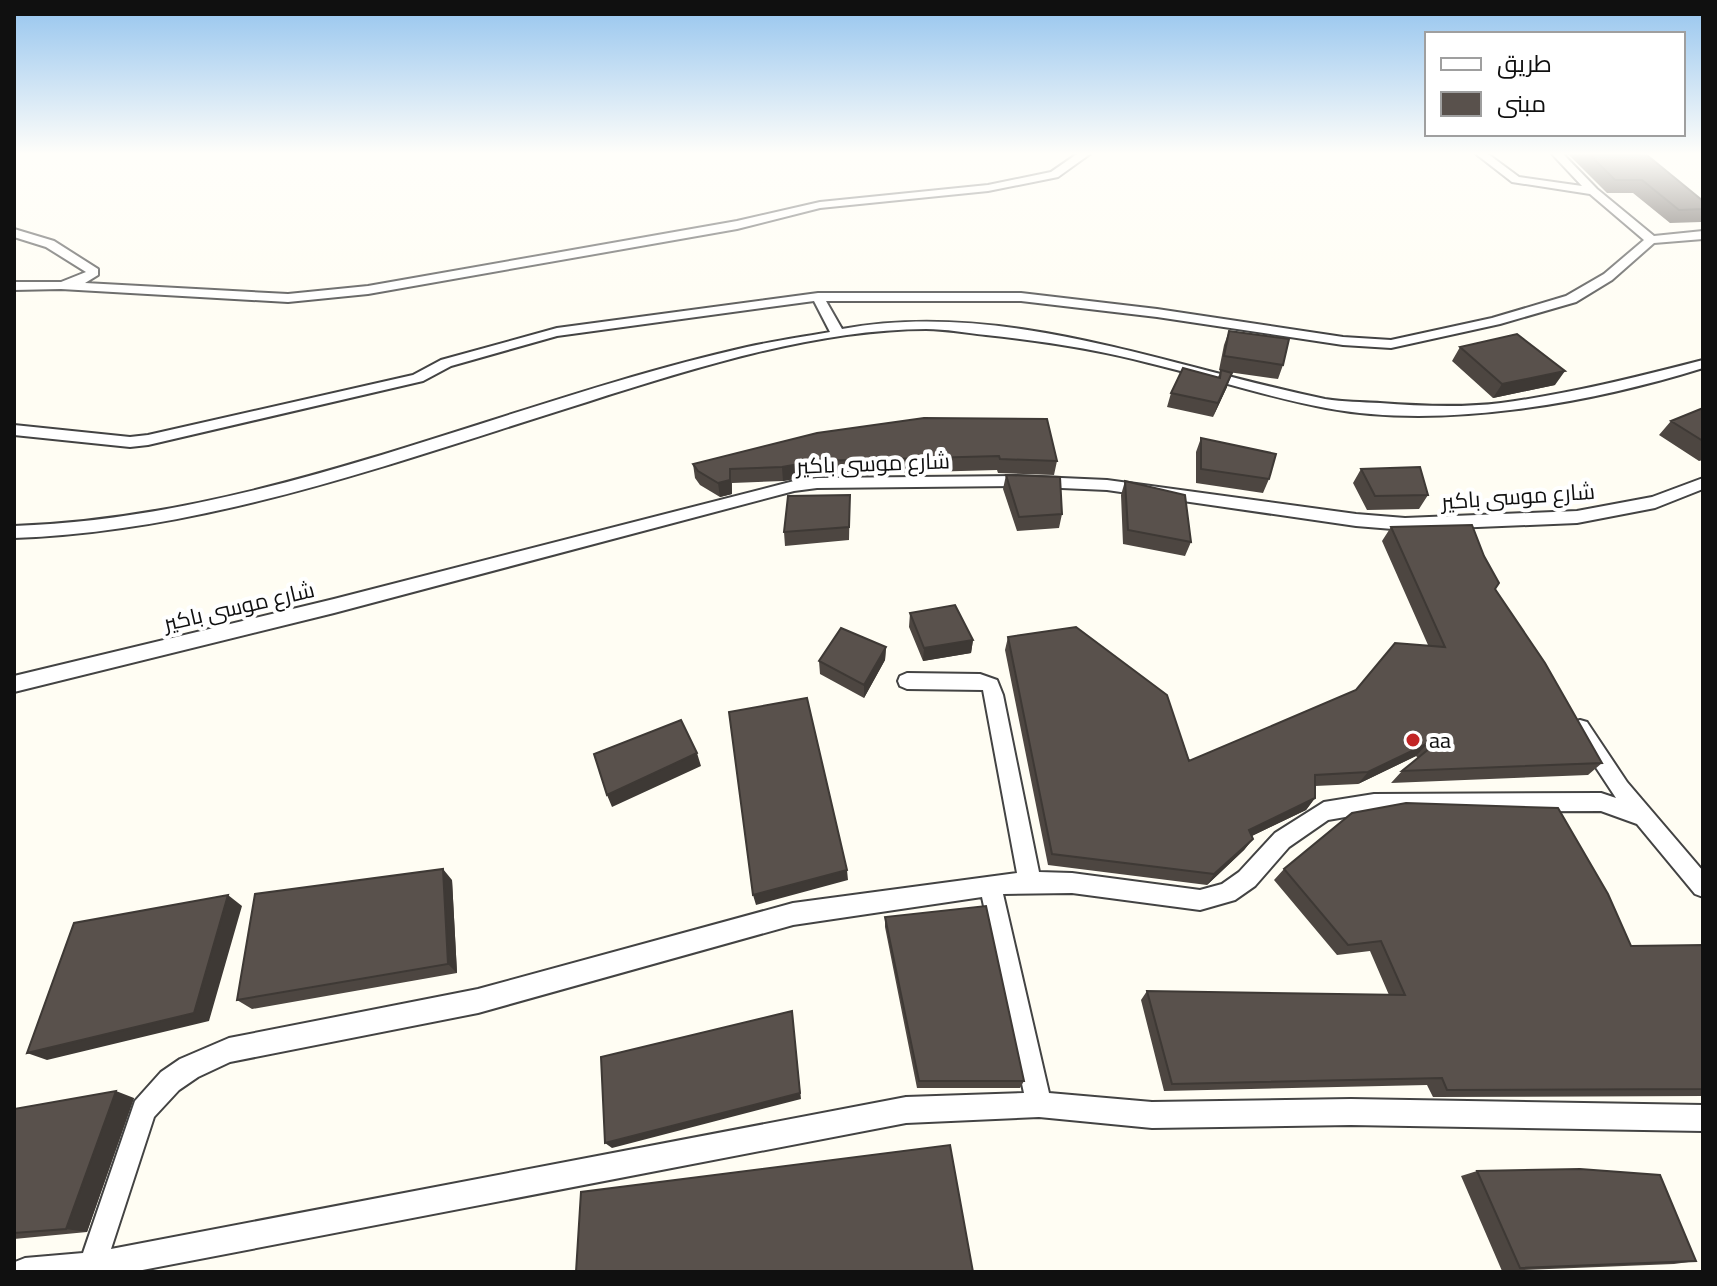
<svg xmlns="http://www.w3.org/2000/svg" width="1717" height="1286" viewBox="0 0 1717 1286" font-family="Georgia,Cairo,serif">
<rect width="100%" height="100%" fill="#fffdf3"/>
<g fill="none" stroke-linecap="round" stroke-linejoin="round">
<defs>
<path id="street" d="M1077 154H1090L1058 177 988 191 820 208 737 229 368 294 288 302 61 289 14 290V282H61L86 272 46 247 14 237V229L54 241 98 269V275L85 283 288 294 368 286 737 221 820 202 988 185 1051 172Z
M1476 154H1488L1519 177 1582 186 1552 154H1563L1597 189 1654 236 1703 231V239L1654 243 1612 280 1576 302 1500 324 1391 348 1343 345 1157 317 1021 301H826L842 329C1004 299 1169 367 1325 399 1343 402 1362 402 1380 403 1420 406 1461 408 1501 403 1569 394 1637 377 1703 360V368C1591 403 1442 430 1326 408 1266 397 1208 377 1149 363 1096 349 1041 341 986 335 966 333 946 329 926 329 817 329 690 369 587 402 400 460 212 531 14 538V526C271 517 500 403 747 347 774 341 802 337 830 332L814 301 557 336 451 366 423 381 148 445 130 447 14 435V425L130 437 148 435 413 375 441 360 557 328 818 293H1021L1157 309 1343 337 1391 340 1492 318 1566 296 1604 274 1644 240 1590 194 1512 182Z
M1016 476 1107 480 1356 514 1405 518 1577 511 1652 497 1703 478V489L1655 508 1577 523 1405 530 1356 526 1107 490 1016 486 817 488 794 491 334 613 14 692V676L334 599 794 481 817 478Z
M907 673 980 674 997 680 1003 695 1039 872 1072 873 1200 890 1222 884 1239 872 1275 833 1324 802 1374 794 1601 793 1616 798 1570 728 1573 722 1580 720 1587 722 1627 782 1703 871V897L1695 894 1637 824 1601 811 1374 812 1328 820 1289 847 1255 886 1235 900 1200 910 1072 893 1003 894 1049 1093 1152 1102 1351 1099 1703 1105V1131L1351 1125 1152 1128 1039 1117 906 1123 132 1272H14L15 1262 25 1258 83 1253 135 1101 161 1072 180 1059 229 1038 478 989 793 903 1017 873 983 690 907 689 900 686 898 681 900 676ZM982 897 1024 1093 906 1097 111 1249 154 1117 179 1090 198 1077 230 1062 478 1013 793 925Z"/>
</defs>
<!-- street casing -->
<use href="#street" stroke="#434343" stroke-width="4"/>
<!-- street -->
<use href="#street" fill="#fff" fill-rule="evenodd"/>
</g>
<!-- wall -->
<path fill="#4d4641" d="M1568 154H1631L1703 201V219L1701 222 1670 223 1633 193H1607Z
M1229 331 1283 365 1278 379 1228 372 1227 387 1213 417 1167 407 1171 393 1218 377 1221 371 1219 370 1224 345Z
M1460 347 1555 385 1493 398 1452 361Z
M1703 408V460L1699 461 1659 435 1671 421Z
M817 433 1057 461 1054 475 998 473 997 470 817 475 783 481 732 483V494L720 497 700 485 695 478 693 464Z
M1201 438 1269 479 1263 493 1196 483V452Z
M1361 469 1428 495 1419 509 1367 510 1353 483Z
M1006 475 1062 514 1059 528 1017 531 1003 489Z
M1125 481 1191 542 1185 556 1123 544 1121 495Z
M850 495 849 540 785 546 784 532Z
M1391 527 1495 589 1602 763 1588 775 1391 783 1402 771 1418 758 1416 756 1358 784 1315 786V798L1306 810 1252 836 1253 839 1244 850 1207 885 1048 865 1005 650 1008 637 1189 761 1356 690 1428 645 1382 541Z
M910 613 973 640 971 653 923 661 909 627Z
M886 647 885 660 864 698 820 674 819 661Z
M1284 869 1631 946 1703 945V1096L1433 1097 1427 1085 1164 1091 1141 1000 1147 991 1389 995 1370 951 1337 955 1274 880Z
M452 880 457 973 252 1009 237 1000Z
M885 917 1024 1081 1020 1088H917L885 927Z
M134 1098 87 1232 14 1239V1109Z
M1477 1171 1696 1261 1674 1264 1502 1271 1461 1176Z"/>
<!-- shaded-wall -->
<path fill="#3e3935" d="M1565 371 1555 385 1493 398 1502 384Z
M1232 373 1227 387 1213 417 1218 403Z
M816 461 817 475 783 481 782 467Z
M730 469 732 494 720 497 718 483Z
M973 640 971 653 923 661 924 648Z
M886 647 885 660 864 698V685Z
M1428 743 1416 756 1358 784 1368 772Z
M697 753 701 766 612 807 607 795Z
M1315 798 1306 810 1241 841 1249 830Z
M1253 839 1244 850 1207 885 1214 874Z
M443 869 452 880 457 973 448 964Z
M847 870 848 880 756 905 753 895Z
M228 895 242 906 209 1021 47 1060 27 1053Z
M792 1011 801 1099 612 1148 605 1143Z
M116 1091 134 1098 87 1232 66 1229Z"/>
<!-- building -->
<path fill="#59514c" stroke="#3e3935" stroke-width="2" d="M1589 154H1631L1648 156 1703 201V209L1679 210 1642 180H1615Z
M1229 331 1289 339 1283 365 1224 356Z
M1517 334 1565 371 1502 384 1460 347Z
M1183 368 1220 378 1221 370 1232 373 1218 403 1171 393Z
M1703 408V441L1671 421Z
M924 418 1047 419 1057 461 1000 459 999 456 816 461 782 467 730 469V480L718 483 698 471 693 464 817 433Z
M1201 438 1276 454 1269 479 1201 469Z
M1420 467 1428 495 1375 496 1361 469Z
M1006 475 1060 477 1062 514 1019 517Z
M1125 481 1185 495 1191 542 1128 530Z
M850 495 849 527 784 532 788 496Z
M1472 525 1484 556 1499 583 1495 589 1545 663 1602 763 1402 771 1430 748 1428 743 1368 772 1315 775V798L1249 830 1253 839 1214 874 1052 854 1008 637 1076 627 1167 695 1189 761 1356 690 1395 643 1445 647 1391 527Z
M955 605 973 640 924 648 910 613Z
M841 628 886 647 864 685 819 661Z
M807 698 847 870 753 895 729 712Z
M681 720 697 753 607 795 594 754Z
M1406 803 1558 808 1608 894 1631 946 1703 945V1089L1447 1090 1442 1078 1172 1084 1147 991 1405 995 1381 941 1348 945 1284 869 1352 813Z
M443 869 448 964 237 1000 255 894Z
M228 895 194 1013 27 1053 74 923Z
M986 906 1024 1081H919L885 917Z
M792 1011 800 1093 605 1143 601 1057Z
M116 1091 66 1229 14 1233V1109Z
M950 1145 973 1272H576L581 1192Z
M1580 1169 1660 1175 1696 1261 1520 1268 1477 1171Z"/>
<!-- sky -->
<linearGradient id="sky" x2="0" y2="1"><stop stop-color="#94c4ee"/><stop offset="0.46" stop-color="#fffefa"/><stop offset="1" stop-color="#fffefa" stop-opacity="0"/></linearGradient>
<rect width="1717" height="334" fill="url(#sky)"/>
<!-- markers -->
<circle fill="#c22526" stroke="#fff" stroke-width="3" cx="1413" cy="740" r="8"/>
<g text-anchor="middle" stroke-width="8" stroke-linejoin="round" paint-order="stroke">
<!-- street labels -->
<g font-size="22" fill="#101010" stroke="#fff">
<text transform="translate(873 463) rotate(-2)" y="8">شارع موسى باكير</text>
<text transform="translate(1518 496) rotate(-4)" y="8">شارع موسى باكير</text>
<text transform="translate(239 606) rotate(-13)" y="8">شارع موسى باكير</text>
</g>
<!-- poi labels -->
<g font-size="22" fill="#101010" stroke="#fff" text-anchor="start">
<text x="1429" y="748">aa</text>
</g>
</g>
<!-- border -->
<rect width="1717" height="1286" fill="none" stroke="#101010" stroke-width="32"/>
<!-- legend -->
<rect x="1425" y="32" width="260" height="104" fill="#ffffff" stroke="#9f9f9f" stroke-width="2"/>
<rect x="1441" y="58" width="40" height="12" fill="#ffffff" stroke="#9f9f9f" stroke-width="2"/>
<text x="1497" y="72" font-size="24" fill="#101010">طريق</text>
<rect x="1441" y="92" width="40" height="24" fill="#59514c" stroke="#9f9f9f" stroke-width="2"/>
<text x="1497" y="112" font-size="24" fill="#101010">مبنى</text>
</svg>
